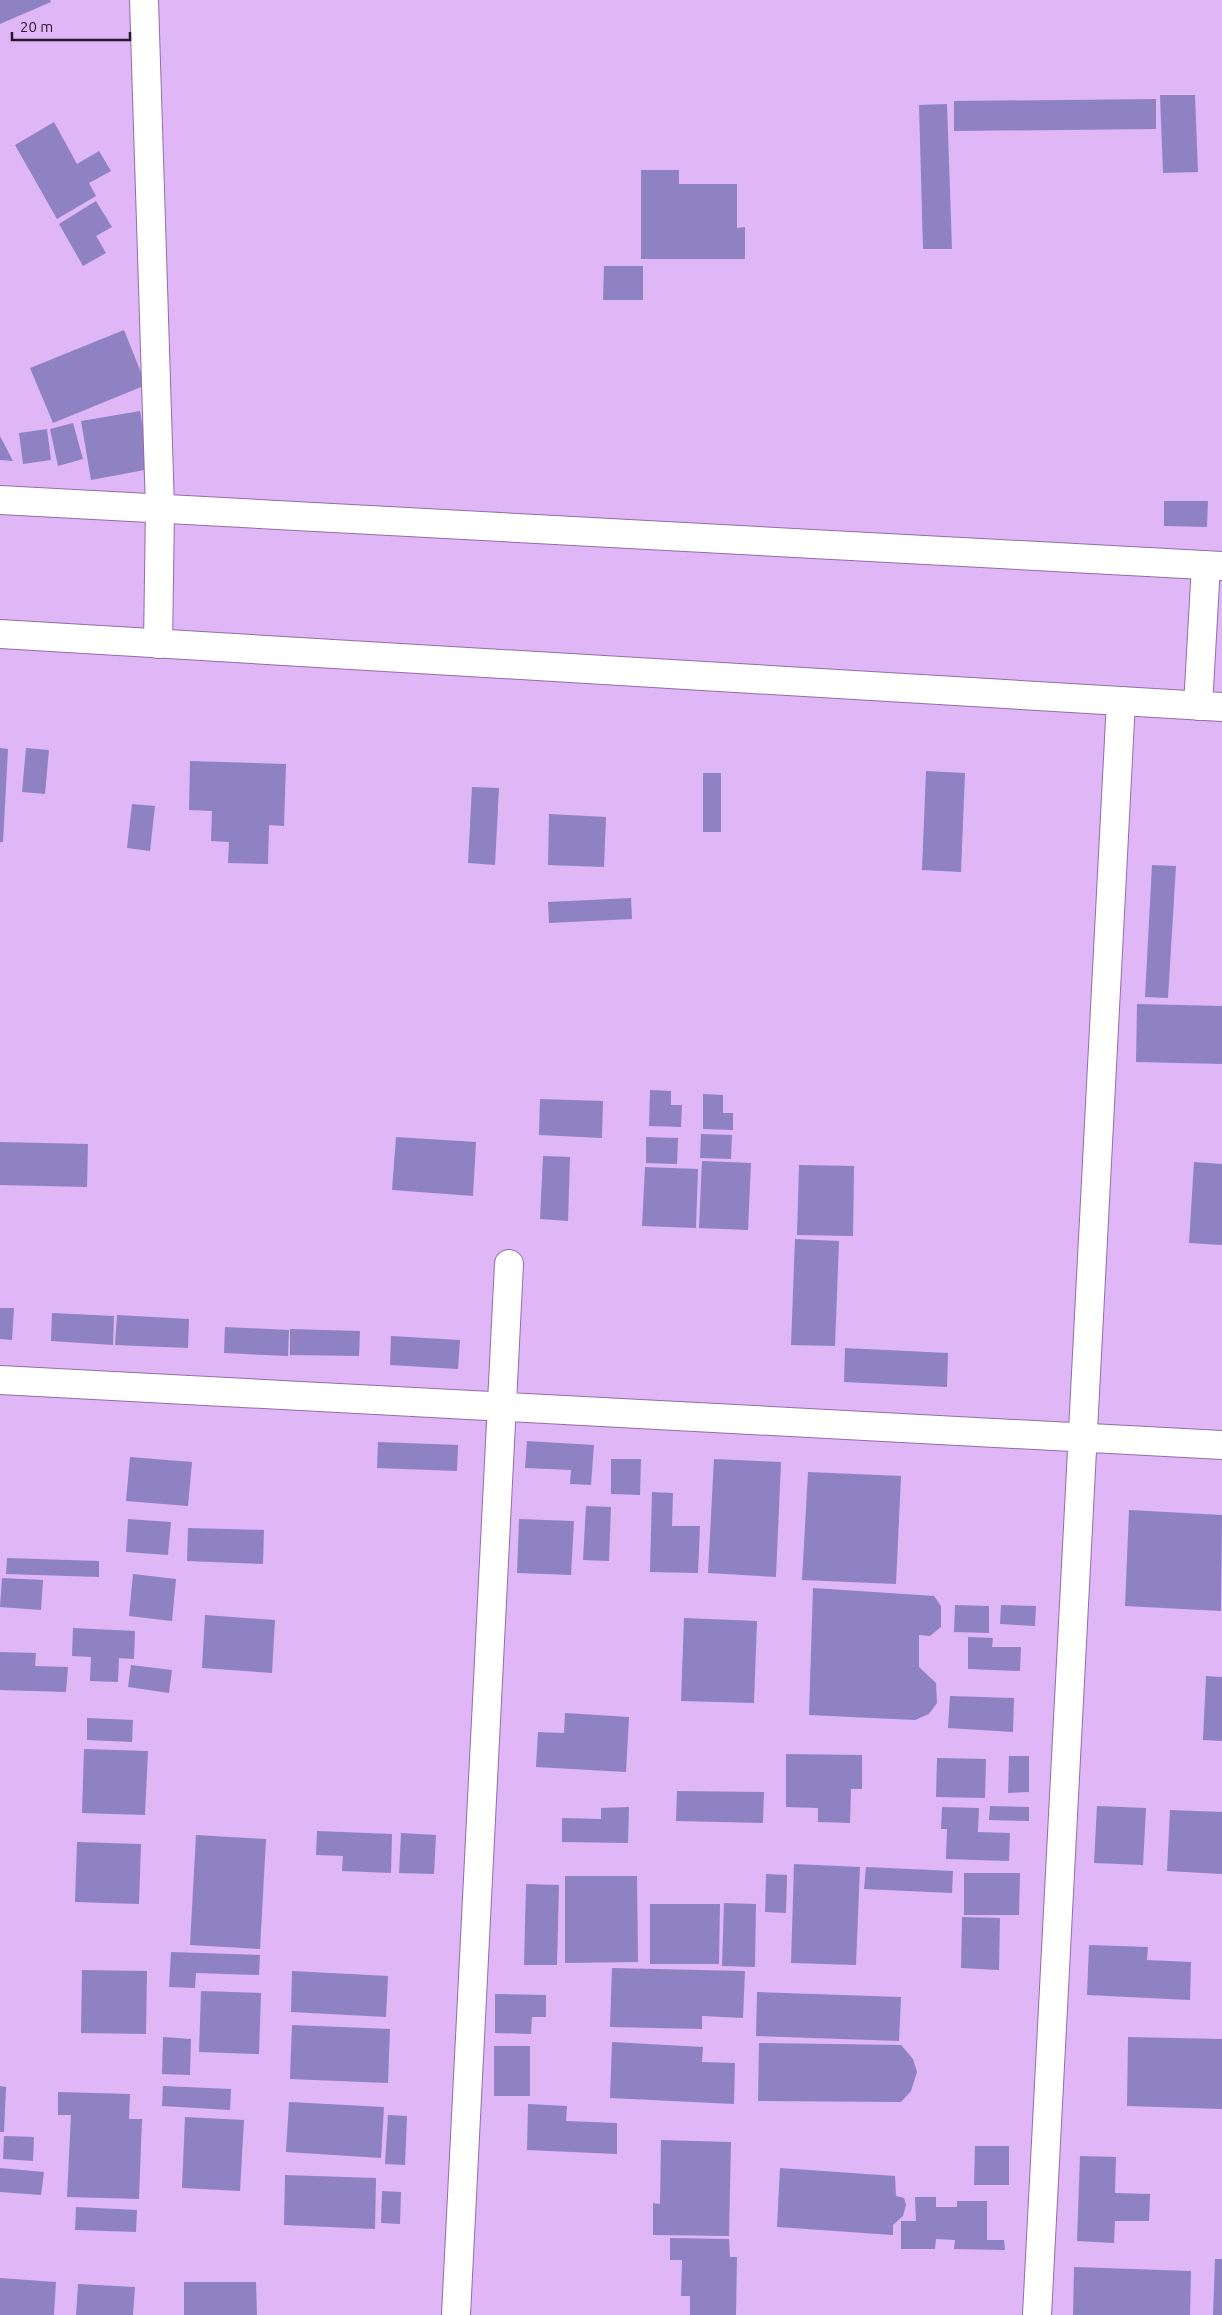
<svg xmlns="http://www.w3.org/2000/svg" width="1222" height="2315" viewBox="0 0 1222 2315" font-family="Ubuntu,sans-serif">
<rect width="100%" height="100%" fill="#dfb6f6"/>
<!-- building -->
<path fill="#8f82c3" d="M0 0H50L51 2 0 24Z
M1160 95H1195L1198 172 1163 173Z
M1156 99V129L954 131V101Z
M947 104 952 249H923L919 105Z
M54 122 77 164 99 151 111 171 89 183 96 196 57 219 15 145Z
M641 170H679V184H737V228L745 227V259H641Z
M96 201 112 227 96 236 106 253 83 266 59 224Z
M604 266H643V300H603Z
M124 330 146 385 53 423 30 368Z
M140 411 150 469 91 480 81 421Z
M73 423 83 459 58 466 50 429Z
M47 429 51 460 23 464 19 433Z
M0 436 13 461 0 460Z
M1164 501H1208L1207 527 1164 526Z
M0 748 8 749 3 842H0Z
M26 748 49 750 45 794 22 792Z
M190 761 286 764 284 826 269 825 268 864 228 863 229 842 211 841 212 811 189 810Z
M926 771 965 773 961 872 922 870Z
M703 773H721V832H703Z
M472 787 499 788 495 865 468 863Z
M132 804 155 806 150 851 127 848Z
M549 814 606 817 604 867 548 865Z
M1152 865 1176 866 1168 998 1145 997Z
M631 898 632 919 549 923 548 902Z
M1137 1004 1222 1006V1064L1136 1062Z
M650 1090 671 1091V1105H682L681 1127 649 1126Z
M703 1094 723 1095V1113H733V1130L703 1129Z
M540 1099 603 1101 602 1138 539 1135Z
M701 1134 732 1135 731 1159 700 1158Z
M396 1137 476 1142 473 1196 392 1190Z
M646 1137 678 1138 677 1164 646 1163Z
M0 1142 88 1144 87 1187 0 1185Z
M543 1156 570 1157 568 1221 540 1219Z
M702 1161 751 1163 748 1230 699 1228Z
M1194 1162 1222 1164V1245L1189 1243Z
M799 1165 854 1166 853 1236 797 1235Z
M645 1167 698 1169 696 1228 642 1226Z
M795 1239 839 1241 835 1346 791 1345Z
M0 1308H14L12 1340 0 1339Z
M52 1313 114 1316 113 1345 51 1341Z
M117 1315 189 1319 188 1348 115 1345Z
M225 1327 289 1330 288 1356 224 1353Z
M290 1329 360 1331 359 1356 290 1355Z
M391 1336 460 1340 458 1369 390 1365Z
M845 1348 948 1353 947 1387 844 1382Z
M527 1441 594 1445 591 1485 570 1484 571 1470 525 1468Z
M378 1442 458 1445 457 1471 377 1468Z
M130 1457 192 1462 188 1506 126 1501Z
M611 1459H641L640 1495 611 1494Z
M714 1459 781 1462 776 1577 708 1573Z
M808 1472 901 1476 896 1584 802 1580Z
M652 1492 673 1493 672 1526H700L698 1573 650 1572Z
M586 1506 611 1507 609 1561 583 1560Z
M1129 1510 1222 1515 1221 1611 1125 1606Z
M128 1519 171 1522 168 1555 126 1552Z
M519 1519 574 1521 571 1575 517 1573Z
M188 1528 264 1530 263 1564 187 1561Z
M7 1558 99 1561V1577L6 1574Z
M133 1574 176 1579 172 1621 129 1616Z
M2 1578 43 1580 41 1610 0 1607Z
M813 1588 934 1596 941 1606V1627L930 1636 919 1635V1667L936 1683 937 1703 929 1714 915 1720 809 1715Z
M955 1605 989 1606V1633L954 1632Z
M1001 1605 1036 1606 1035 1626 1000 1624Z
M205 1615 275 1620 272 1673 202 1668Z
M684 1618 757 1621 754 1703 681 1701Z
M73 1628 135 1631 134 1659 119 1658 118 1682 90 1681 91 1657 72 1656Z
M968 1637 993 1638 992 1647H1021L1020 1671 968 1669Z
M0 1652 36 1653 35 1666 68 1667 66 1692 0 1690Z
M131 1665 172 1670 169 1693 128 1687Z
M1206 1676 1222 1677V1741L1203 1740Z
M950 1696 1014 1698 1013 1732 948 1728Z
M565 1713 629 1717 626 1772 536 1767 538 1732 564 1733Z
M87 1718 133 1720 132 1742 87 1740Z
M84 1749 148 1751 145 1815 82 1813Z
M786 1754 862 1755V1789H851L850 1823 818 1822V1808L786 1807Z
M1009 1756H1029V1792L1008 1793Z
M937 1758 986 1759 985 1798 936 1797Z
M677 1791 764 1792 763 1823 676 1821Z
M990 1806 1029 1807V1821L989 1820Z
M1097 1806 1146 1808 1143 1865 1094 1863Z
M629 1807 628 1843 562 1842V1818L601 1819V1808Z
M942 1807 979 1808 978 1832 1010 1833 1009 1861 946 1859 947 1829H941Z
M1170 1810 1222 1812V1874L1167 1871Z
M317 1831 392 1834 391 1873 342 1871 343 1856 316 1855Z
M401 1833 436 1835 434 1874 399 1873Z
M196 1835 266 1839 260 1949 190 1945Z
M77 1842 141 1844 139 1904 75 1902Z
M794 1864 860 1867 856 1965 791 1963Z
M866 1867 953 1871 952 1893 864 1889Z
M964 1873H1020L1019 1915H964Z
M766 1874 787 1875 786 1913 765 1912Z
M565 1876H637L638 1962 565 1963Z
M526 1884 559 1885 557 1965H524Z
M724 1903 756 1904 755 1967 722 1966Z
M650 1904H720L719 1964H650Z
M962 1917 1000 1918 999 1970 961 1968Z
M1089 1945 1148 1947 1147 1960 1191 1962 1190 2000 1087 1995Z
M171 1952 260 1955 259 1975 196 1973 195 1988 169 1987Z
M612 1968 745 1971 743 2018 702 2016V2029L610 2027Z
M82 1970 147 1971 146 2034 81 2033Z
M292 1971 388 1976 386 2017 291 2012Z
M201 1991 261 1993 259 2054 199 2052Z
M757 1992 901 1997 899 2041 756 2036Z
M495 1994 546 1995V2017H532L531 2034 495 2033Z
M292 2025 390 2029 388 2083 290 2079Z
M163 2037 191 2039 190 2075 162 2074Z
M1128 2037 1222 2039V2109L1127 2106Z
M612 2042 703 2047 702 2062 735 2063 734 2104 610 2098Z
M759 2043 901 2045 913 2059 917 2072 911 2091 901 2102 758 2101Z
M494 2046H530V2096H494Z
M0 2086 6 2087 4 2132H0Z
M163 2086 231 2089 230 2110 162 2106Z
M58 2092 130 2094 129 2119H142L139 2199 67 2197 71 2115H58Z
M289 2102 384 2107 381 2158 286 2152Z
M528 2104 567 2106 566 2121 617 2123V2154L527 2150Z
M388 2115 407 2116 405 2165 385 2164Z
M185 2117 244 2120 240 2191 182 2188Z
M4 2136 34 2137 33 2161 3 2159Z
M661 2140 731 2142 729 2236 653 2235V2203L660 2204Z
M975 2146H1009V2185H974Z
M1080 2156 1116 2157 1115 2193 1150 2194 1149 2221H1115L1114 2243 1077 2241Z
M0 2168 44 2172 41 2195 0 2192Z
M780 2168 895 2176 896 2196 904 2198 906 2205 903 2216 893 2225V2235L777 2227Z
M285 2175 376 2178 375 2229 284 2225Z
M382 2191 401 2192 400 2224 381 2223Z
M915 2197H936V2207H957V2201H987V2240H1004L1005 2250 954 2249 955 2240 936 2239 935 2249H901V2221H916Z
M76 2207 137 2210 136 2232 75 2230Z
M670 2238 729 2239 730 2257H737L736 2315H690V2296H681L682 2260H670Z
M1215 2259H1222V2315H1213Z
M1074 2267 1191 2271 1190 2315H1073Z
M0 2278 56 2282 54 2315H0Z
M184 2282H256L257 2315H184Z
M78 2284 135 2287 133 2315H76Z"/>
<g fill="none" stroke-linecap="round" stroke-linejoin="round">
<defs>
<path id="minor" d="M144 0 160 509 158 644
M0 1380 1222 1445
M456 2315 509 1264
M1037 2315 1121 701"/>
<path id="major" d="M0 500 1222 566
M0 634 1222 707
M1198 706 1206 565"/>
</defs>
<!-- minor casing -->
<use href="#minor" stroke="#936da8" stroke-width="30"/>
<!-- major casing -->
<use href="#major" stroke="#936da8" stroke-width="30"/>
<!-- minor -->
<use href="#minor" stroke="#fff" stroke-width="28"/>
<!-- major -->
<use href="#major" stroke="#fff" stroke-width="28"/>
</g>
<!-- scale -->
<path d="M12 32v8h118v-8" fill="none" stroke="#26172f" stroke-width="2.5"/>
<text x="20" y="32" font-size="15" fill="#26172f" stroke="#dfb6f6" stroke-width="4" paint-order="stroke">20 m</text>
</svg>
